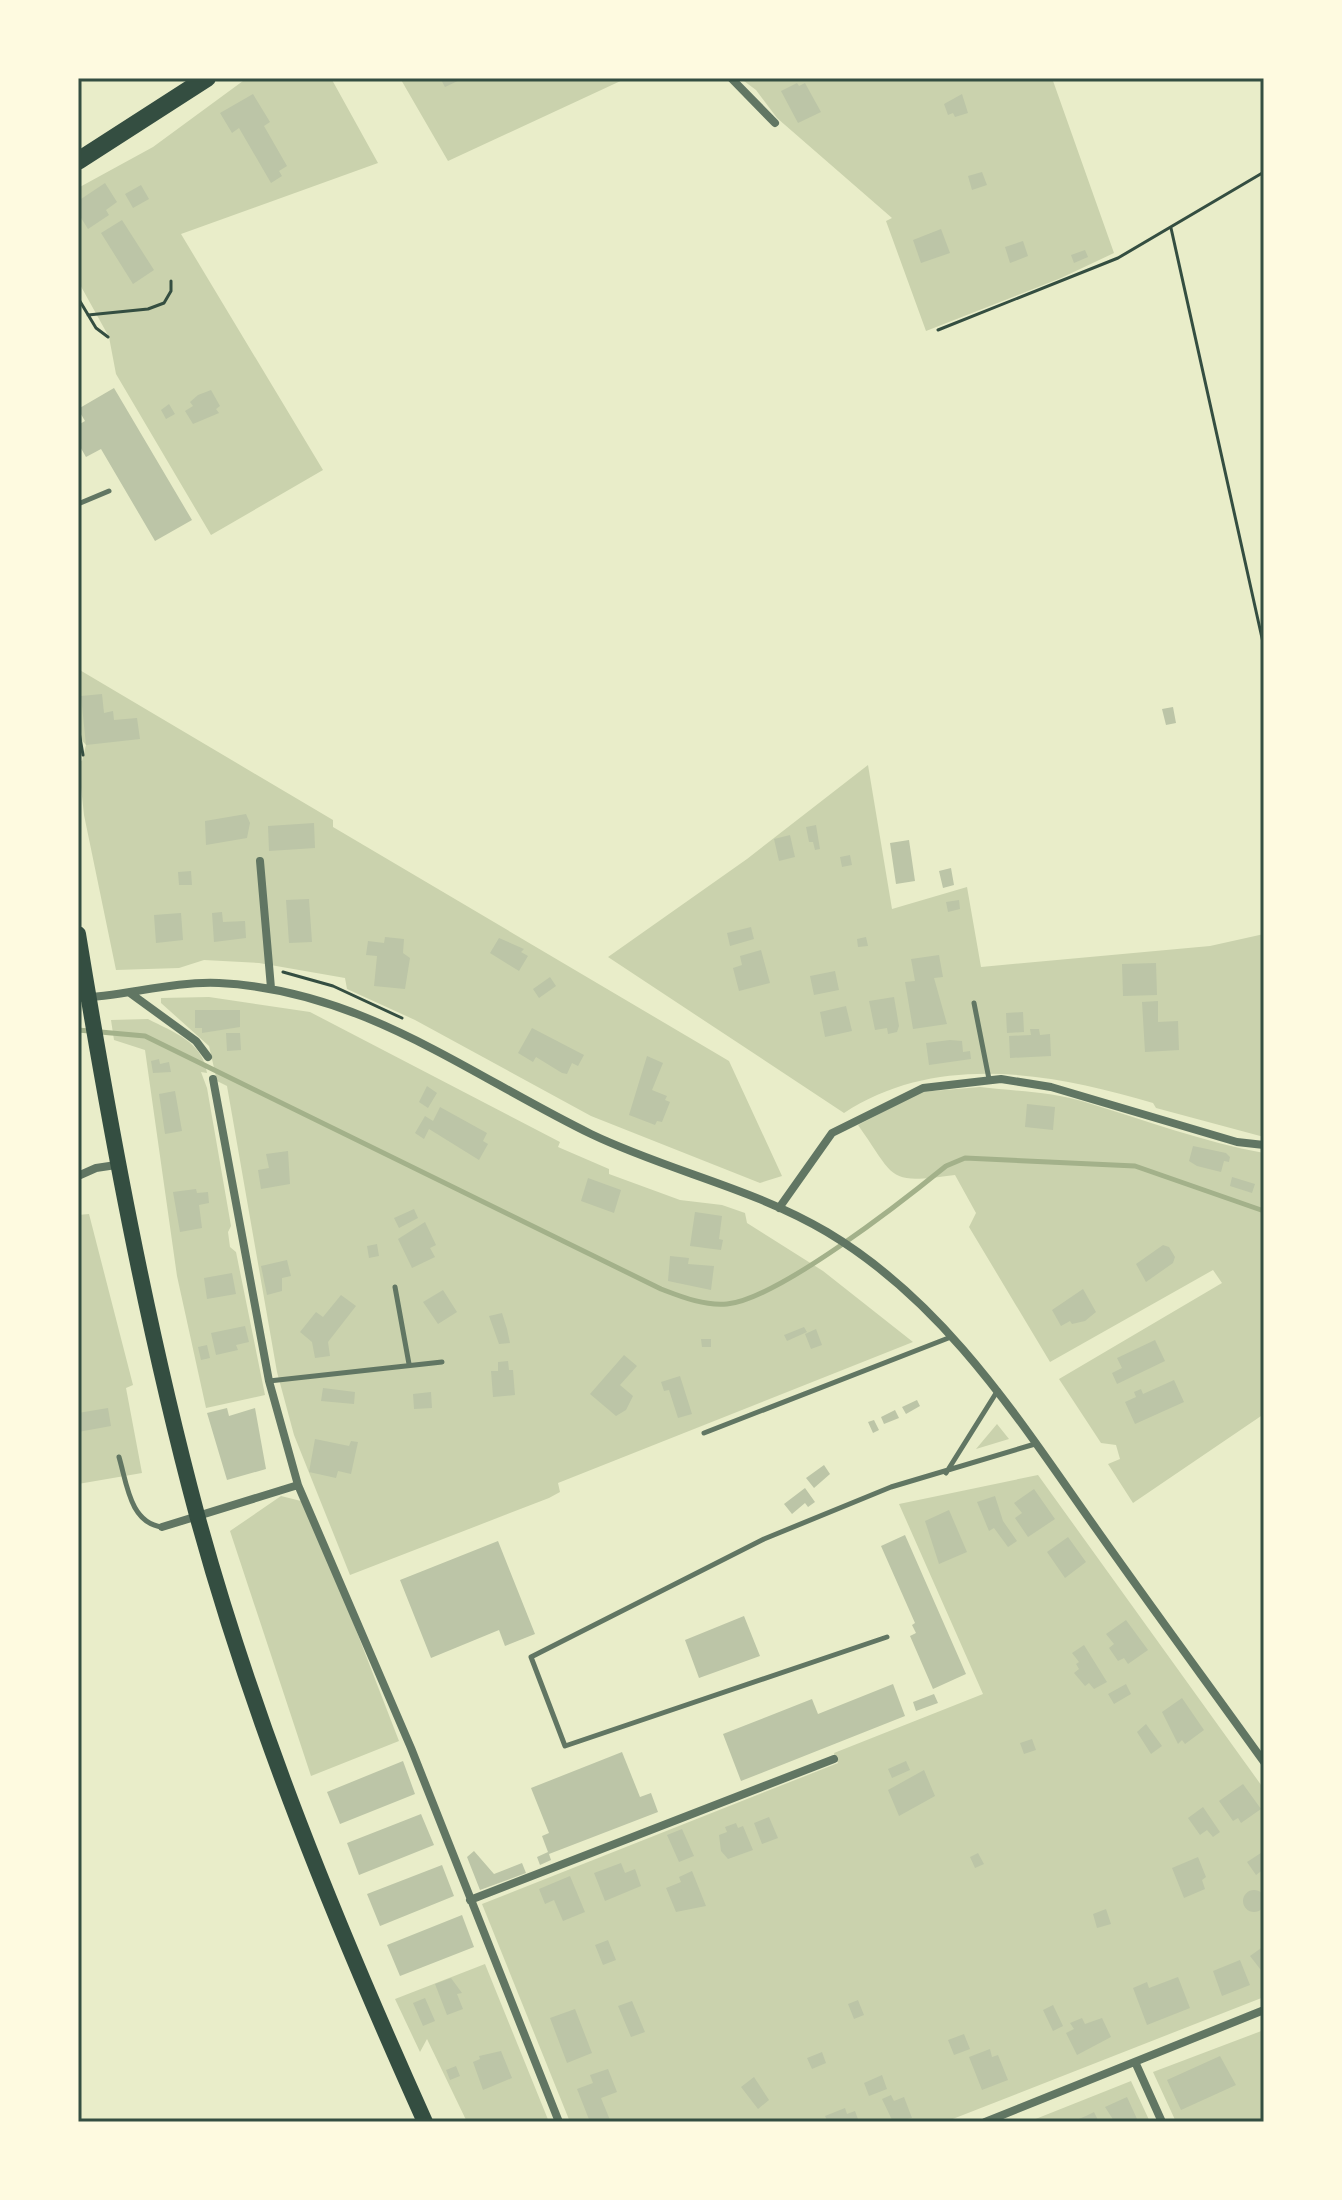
<svg xmlns="http://www.w3.org/2000/svg" width="1342" height="2200" viewBox="0 0 1342 2200" font-family="'Alegreya Sans',sans-serif">
<rect width="100%" height="100%" fill="#e9edc9"/>
<!-- green -->
<path fill="#cad2ad" d="M247 78H331L378 163 181 234 323 470 211 535 116 374 109 337 78 281V188L153 147Z
M400 78H627L448 161Z
M740 78H1052L1114 253 1061 278 926 331 886 221 892 218 777 118 756 90Z
M78 669 333 820V827L729 1061 782 1176 760 1183 591 1116 415 1020 347 989 345 978 259 963 204 960 179 968 116 970 84 815 78 759 82 761 86 745 78 736Z
M868 765 892 909 967 887 981 967 1210 946 1264 934V1137L1156 1108 1153 1103C1053 1073 937 1052 844 1113L608 957 747 859Z
M209 997 310 1012 560 1142 558 1147 609 1169V1174L680 1200 722 1205 745 1213 747 1223 823 1271 913 1342 558 1483 560 1492 549 1498 350 1575 294 1435 277 1372 227 1086 217 1081 209 1046 161 1003V998Z
M148 1019C173 1032 203 1042 207 1073L201 1072 207 1088 231 1226 228 1232 230 1247 236 1252 265 1395 206 1408 177 1276 145 1050 114 1040 111 1020Z
M980 1087C1014 1091 1053 1092 1085 1102 1145 1120 1203 1142 1264 1153V1414L1133 1503 1108 1464 1120 1459 1116 1445 1101 1443 1059 1379 1222 1283 1213 1270 1050 1362 969 1227 976 1213 955 1175C886 1184 897 1180 858 1125L921 1092Z
M89 1214 133 1385 126 1388 142 1473 78 1484V1215Z
M997 1424 1009 1439 976 1449Z
M1038 1475 1264 1789V1997L945 2122H570L482 1904 838 1763 834 1753 983 1694 899 1504Z
M281 1496 301 1501 310 1511 399 1741 311 1776 230 1531Z
M485 1964 549 2122H467L427 2039 420 2052 395 1999Z
M1264 2030V2122H1176L1153 2072Z
M1131 2081 1150 2122H1028Z"/>
<g fill="none" stroke-linecap="round" stroke-linejoin="round">
<!-- stream -->
<path stroke="#a3b18a" stroke-width="5" d="M78 1030 145 1036 661 1289C682 1297 704 1306 727 1304 778 1299 903 1201 946 1166L965 1158 1135 1166 1264 1211"/>
</g>
<!-- building -->
<path fill="#bcc5a7" d="M440 78H464L445 87Z
M797 83 799 86 805 83 821 112 798 123 781 91Z
M253 94 270 122 264 126 287 166 279 171 282 176 271 183 239 128 232 133 220 113Z
M962 94 968 113 955 117 953 113 948 115 944 104Z
M982 172 987 185 972 190 968 176Z
M105 183 117 202 106 210 109 215 88 229 78 213V201Z
M141 185 149 199 133 208 125 194Z
M122 220 154 270 133 284 101 233Z
M941 229 950 253 921 263 913 240Z
M1023 241 1028 256 1010 263 1005 247Z
M1085 250 1088 257 1074 263 1071 255Z
M114 388 192 520 155 541 101 449 86 457 78 443V425L85 421 78 409Z
M211 390 220 406 216 409 219 413 193 424 185 411 193 406 190 402 198 395Z
M169 404 175 414 166 419 161 410Z
M102 694 104 713 113 711 114 720 137 718 140 739 86 745 81 696Z
M1173 707 1176 723 1166 725 1162 709Z
M246 814 250 823 247 838 206 845 205 821Z
M314 823 315 848 269 851 268 826Z
M816 825 820 849 815 850 813 842H809L806 827Z
M790 835 795 857 779 861 774 839Z
M909 840 915 881 896 884 890 843Z
M850 855 852 865 842 867 840 857Z
M951 868 954 885 943 888 939 871Z
M191 871 192 885H179L178 872Z
M309 899 312 942 289 943 286 900Z
M959 900 960 909 948 912 946 902Z
M222 912 223 922 245 921 246 938 214 942 212 913Z
M181 913 183 940 156 943 154 915Z
M751 927 754 939 730 946 727 933Z
M385 937 404 939 403 953 410 958 405 989 374 986 377 956 366 955 368 941 384 943Z
M866 937 868 946 858 947 857 939Z
M499 938 524 949 521 952 528 956 519 971 490 953Z
M761 950 770 983 739 991 733 968 742 965 740 956Z
M939 955 943 977 934 978 947 1024 913 1029 905 982 915 981 911 959Z
M1156 963 1157 995 1123 996 1122 964Z
M835 971 839 990 814 995 810 976Z
M550 977 556 986 539 998 533 989Z
M894 997 899 1026 897 1032 888 1034 887 1028 875 1030 869 1001Z
M1158 1001V1022L1178 1021 1179 1050 1145 1052 1142 1002Z
M846 1006 852 1031 825 1037 820 1012Z
M195 1010H240V1027L202 1033V1028H195Z
M1023 1012 1024 1032 1007 1033 1006 1013Z
M532 1028 584 1055 578 1066 572 1063 567 1074 562 1073 536 1057 533 1062 518 1053Z
M1030 1029H1039L1040 1035 1050 1034 1051 1056 1010 1058 1009 1036 1031 1035Z
M226 1033H240L241 1050 227 1051Z
M950 1040 962 1041 963 1052 970 1051 971 1059 929 1065 926 1043Z
M647 1056 663 1063 652 1090 667 1096 665 1100 670 1102 662 1122 657 1121 655 1125 629 1115Z
M159 1059 160 1064 169 1062 171 1072 153 1073 151 1061Z
M427 1086 437 1093 428 1108 419 1102Z
M175 1091 182 1131 165 1134 159 1094Z
M1027 1104 1055 1107 1053 1130 1025 1127Z
M440 1107 487 1133 483 1141 488 1144 479 1160 429 1129 424 1139 415 1133 425 1116 433 1121Z
M1193 1146 1226 1153 1230 1157 1229 1162 1224 1161 1221 1172 1197 1166 1189 1161Z
M288 1151 290 1184 261 1189 258 1170 269 1168 266 1154Z
M1232 1177 1255 1184 1252 1193 1230 1186Z
M588 1178 621 1190 614 1213 581 1201Z
M196 1189 197 1193 208 1192 209 1203 199 1205 202 1228 180 1232 173 1192Z
M414 1209 418 1218 399 1228 394 1218Z
M695 1212 722 1216 719 1239 723 1240 721 1250 690 1246Z
M425 1222 436 1245 430 1248 435 1257 412 1268 398 1239Z
M377 1244 379 1256 369 1258 367 1246Z
M1163 1245 1169 1247 1175 1257 1173 1263 1146 1282 1136 1264Z
M670 1256 689 1258 688 1264 714 1266 711 1290 668 1281Z
M287 1260 291 1276 282 1278V1291L267 1295 261 1266Z
M232 1273 236 1294 207 1299 204 1278Z
M1083 1289 1096 1312 1085 1321 1072 1324 1070 1321 1061 1326 1052 1310Z
M443 1290 457 1312 438 1324 423 1302Z
M341 1295 356 1306 328 1342 330 1356 315 1358 312 1342 300 1332 316 1312 323 1317Z
M502 1313 507 1329 510 1343 499 1344 489 1316Z
M245 1326 249 1342 236 1345 238 1350 216 1355 211 1333Z
M804 1327 807 1332 787 1341 784 1335Z
M816 1329 822 1345 811 1349 805 1334Z
M701 1339H711V1347H702Z
M1155 1340 1165 1361 1117 1384 1112 1373 1122 1368 1117 1358Z
M207 1345 210 1358 201 1360 198 1347Z
M624 1355 637 1366 620 1385 633 1396 626 1410 616 1416 590 1394Z
M508 1361 509 1370H513L515 1395 493 1397 491 1371H498V1362Z
M680 1376 692 1414 678 1418 669 1390 664 1391 661 1382Z
M1174 1380 1184 1402 1135 1424 1125 1402 1136 1397 1134 1392 1141 1389 1143 1394Z
M323 1388 355 1392 354 1404 321 1401Z
M431 1392 432 1408 414 1409 413 1394Z
M917 1400 920 1406 906 1414 902 1407Z
M108 1408 111 1426 78 1432V1413Z
M227 1408 229 1416 255 1408 266 1469 227 1480 207 1413Z
M895 1410 899 1418 884 1424 881 1417Z
M874 1420 879 1430 873 1433 868 1422Z
M315 1439 349 1446 351 1441 358 1442 351 1474 338 1471 336 1478 309 1472Z
M824 1465 830 1474 814 1488 806 1478Z
M805 1488 815 1502 808 1507 805 1503 792 1514 784 1504Z
M1034 1489 1055 1519 1028 1537 1015 1518 1022 1513 1014 1503Z
M995 1496 1003 1521 1017 1541 1008 1547 994 1528 989 1531 977 1502Z
M949 1510 967 1552 939 1564 925 1521Z
M905 1535 966 1674 933 1689 910 1636 916 1633 912 1625 915 1623 881 1546Z
M1068 1537 1086 1562 1065 1578 1047 1552Z
M498 1541 535 1634 505 1646 499 1630 431 1658 400 1580Z
M744 1616 760 1656 699 1678 685 1640Z
M1126 1620 1148 1650 1128 1664 1124 1658 1118 1661 1109 1648 1114 1644 1106 1634Z
M1084 1645 1107 1682 1094 1689 1089 1683 1085 1686 1074 1673 1079 1669 1076 1664 1079 1662 1072 1653Z
M893 1684 905 1716 741 1781 723 1734 812 1699 818 1714Z
M1126 1684 1131 1694 1114 1704 1108 1694Z
M934 1694 938 1703 916 1711 913 1702Z
M1182 1698 1204 1730 1185 1744 1182 1740 1178 1744 1162 1712Z
M1146 1724 1162 1746 1151 1754 1137 1732Z
M1032 1739 1036 1750 1024 1754 1020 1743Z
M622 1752 640 1797 651 1793 658 1812 549 1854 551 1860 540 1865 537 1857 548 1852 542 1836 549 1833 531 1788Z
M403 1761 415 1794 340 1824 327 1792Z
M906 1761 910 1770 892 1778 888 1769Z
M924 1770 935 1796 899 1816 888 1790Z
M1243 1784 1261 1809 1241 1823 1238 1818 1233 1821 1219 1801Z
M1203 1807 1220 1832 1213 1837 1207 1830 1200 1835 1188 1818Z
M421 1814 434 1845 359 1875 347 1843Z
M769 1817 778 1838 762 1844 754 1823Z
M736 1823 738 1828 743 1826 753 1850 728 1859 721 1851 719 1835 727 1832 725 1827Z
M682 1829 694 1856 679 1862 667 1835Z
M474 1851 494 1874 522 1863 526 1873 480 1890 467 1857Z
M1264 1851V1869L1256 1875 1247 1862Z
M978 1853 984 1864 975 1868 970 1857Z
M1198 1857 1206 1877 1202 1880 1205 1889 1184 1898 1172 1868Z
M621 1863 625 1873 635 1869 641 1886 605 1901 594 1873Z
M442 1865 454 1896 380 1926 367 1894Z
M692 1871 706 1906 676 1912 666 1888 681 1882 679 1877Z
M570 1876 585 1912 563 1921 554 1900 545 1904 539 1889Z
M1243 1901a11 11 0 1 1 22 0a11 11 0 1 1-22 0Z
M1106 1909 1111 1924 1097 1928 1093 1914Z
M462 1915 474 1947 400 1976 387 1945Z
M608 1940 616 1960 603 1965 595 1945Z
M1264 1946V1974L1250 1956Z
M1240 1960 1250 1985 1222 1996 1213 1971Z
M1178 1977 1190 2008 1147 2025 1133 1988 1147 1982 1149 1988Z
M451 1978 462 1993 457 1994 463 2009 447 2015 435 1984Z
M425 1998 435 2021 423 2026 413 2003Z
M858 2000 864 2015 854 2019 848 2004Z
M632 2001 645 2032 631 2037 618 2006Z
M1053 2005 1063 2026 1053 2031 1043 2010Z
M575 2009 592 2053 567 2063 550 2018Z
M1082 2018 1085 2024 1102 2018 1111 2037 1077 2055 1066 2033 1074 2029 1070 2023Z
M964 2034 970 2049 954 2055 948 2040Z
M990 2049 992 2057 998 2055 1008 2080 982 2090 969 2057Z
M501 2051 512 2078 483 2090 473 2062 480 2059 479 2056Z
M822 2052 826 2063 812 2069 807 2058Z
M1220 2056 1236 2085 1181 2110 1167 2080Z
M456 2066 460 2076 450 2080 446 2070Z
M608 2069 617 2092 601 2098 610 2120 590 2122 577 2089 593 2083 590 2075Z
M882 2075 887 2089 869 2096 864 2083Z
M754 2077 769 2100 758 2109 741 2087Z
M891 2095 894 2101 904 2097 912 2118 893 2122 882 2099Z
M1127 2097 1137 2119 1114 2121 1105 2107Z
M845 2108 847 2114 855 2111 859 2122H828L825 2116Z
M1094 2112 1099 2122H1071L1086 2116Z"/>
<g fill="none" stroke-linecap="round" stroke-linejoin="round">
<!-- path -->
<path stroke="#344e41" stroke-width="3" d="M1171 228 1264 647
M78 298 96 328 108 337
M88 315 148 309 164 303 171 291V281
M938 330 1118 258 1264 172
M78 726 83 755
M283 972 333 986 402 1018"/>
<!-- service -->
<path stroke="#617663" stroke-width="5" d="M78 504 109 491
M974 1003 989 1079
M395 1287 409 1364
M269 1381 442 1362
M704 1433 951 1337
M119 1457C127 1484 130 1523 162 1527
M946 1473 998 1390
M887 1637 565 1746 531 1657 764 1539 891 1487 1035 1444"/>
<!-- minor -->
<path stroke="#617663" stroke-width="8" d="M731 78 775 123
M260 861 271 988
M130 993 196 1041 208 1057
M78 998C126 996 171 981 219 983 362 990 468 1074 591 1134 668 1171 753 1188 827 1232 946 1303 1019 1420 1097 1530 1152 1608 1208 1684 1264 1762
M213 1079 269 1381 298 1485 411 1748 559 2122
M78 1176 96 1168 116 1165
M779 1208 832 1133 923 1088 1001 1079 1051 1087 1237 1142 1264 1145
M162 1527 298 1485
M470 1900 834 1759
M1136 2064 1162 2122
M985 2122 1264 2010"/>
<!-- secondary -->
<path stroke="#344e41" stroke-width="16" d="M78 934C110 1129 146 1324 197 1515 254 1724 336 1924 425 2122"/>
<!-- primary -->
<path stroke="#344e41" stroke-width="18" d="M78 161 207 78"/>
</g>
<!-- border -->
<rect width="1342" height="2200" fill="none" stroke="#fefae0" stroke-width="160"/>
<rect x="80" y="80" width="1182" height="2040" fill="none" stroke="#344e41" stroke-width="3"/>
</svg>
